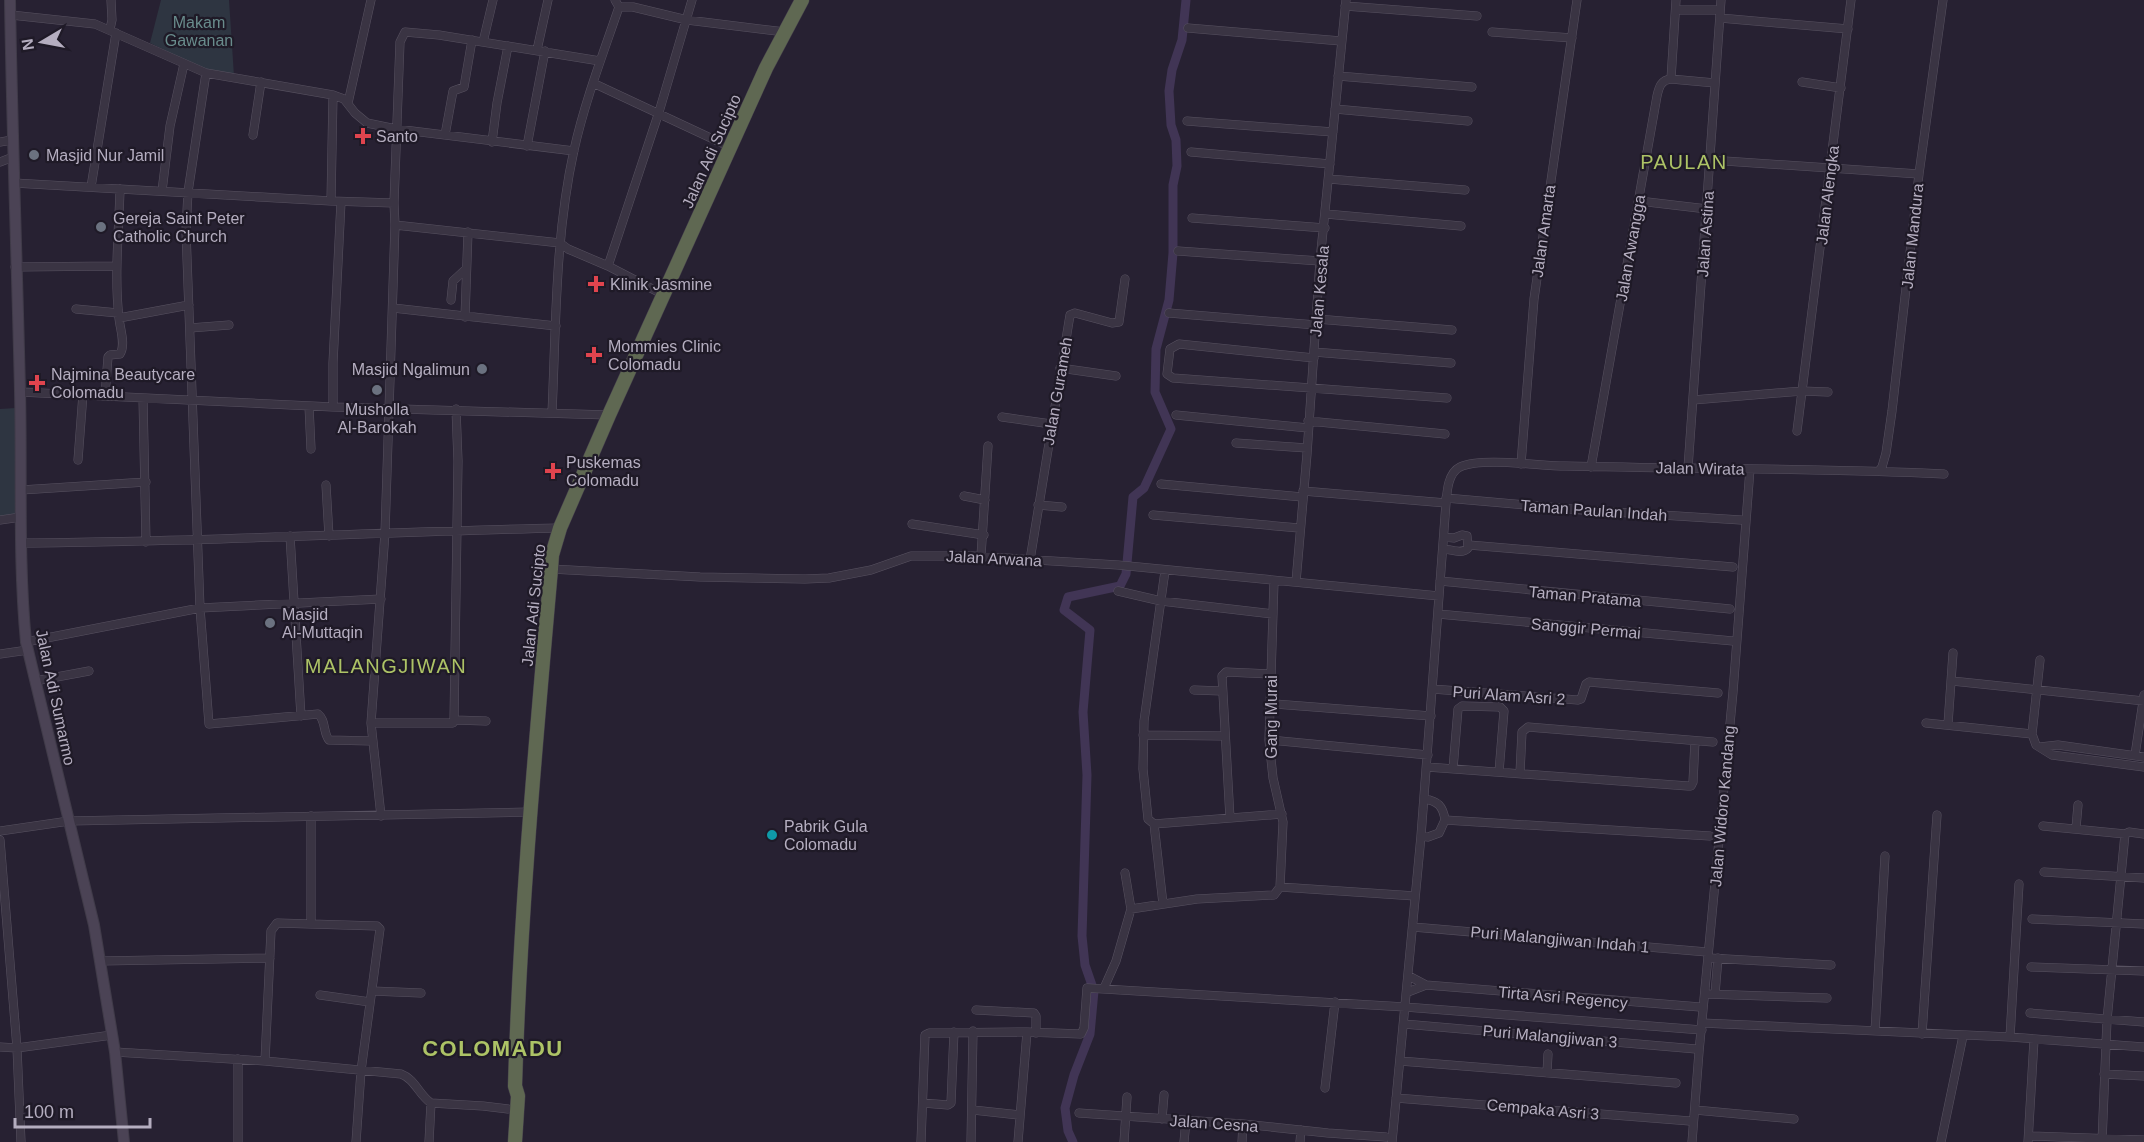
<svg xmlns="http://www.w3.org/2000/svg" width="2144" height="1142" viewBox="0 0 2144 1142" font-family="Arial,sans-serif">
<rect width="100%" height="100%" fill="#272132"/>
<!-- green -->
<path fill="#2e3541" d="M161 0H229L234 76 201 68 150 43Z
M16 408 15 516 0 517V409Z"/>
<g fill="none" stroke-linecap="round" stroke-linejoin="round">
<!-- canal -->
<path stroke="#413555" stroke-width="9" d="M1073 1142 1068 1131 1065 1108 1074 1075 1090 1034 1094 991 1085 965 1082 936 1087 775 1083 712 1090 630 1064 610 1068 597 1120 586 1126 574 1133 497 1144 488 1171 429 1155 392 1156 349 1169 300 1173 253V185L1177 166 1176 140 1171 125 1169 91 1172 70 1182 40 1186 0"/>
<defs>
<path id="street" d="M1345 6 1477 16
M619 7H633L687 20 785 32
M1676 10H1720
M11 15 95 24 206 73 333 95 344 99 355 113 367 123 396 129 574 151
M1720 18 1848 29
M1188 28 1341 41
M110 29 112 20 111 0
M1492 32 1572 38
M483 42 493 0
M537 50 548 0
M206 73 188 192 186 231 200 608 209 724 318 714C326 720 323 733 329 740L372 741
M1338 76 1472 87
M1671 79 1715 83
M1802 82 1841 88
M593 83 730 147
M348 103 371 0
M1335 109 1468 121
M1187 121 1333 132
M253 135 261 82
M445 135 453 91 464 87 472 40
M0 142 12 140
M492 142 497 103 508 46
M527 146 545 51
M1191 152 1330 164
M1710 160 1919 174
M0 162 13 157
M1329 179 1465 190
M14 183 331 201 394 203 395 225 560 243
M91 187 116 33
M162 191 170 126 184 64
M331 201 333 95
M1639 201 1707 209
M394 203 400 42 405 32 439 35 600 61
M1326 214 1461 226
M1192 218 1325 228
M560 243 568 249 608 266 664 295
M1178 251 1320 261
M608 266 659 112 692 0
M15 267 117 266
M451 300 453 281 466 269
M393 308 556 326
M76 309 118 313
M1169 313 1316 325
M465 317 468 232
M119 318 189 305
M1317 319 1452 330
M190 328 229 325
M1314 352 1451 363
M1314 358 1179 344 1170 349 1167 374 1173 378 1447 398
M1060 368 1116 376
M20 392 333 407 609 415
M105 396 108 357 110 355 120 354C126 345 120 329 119 318 114 275 119 231 120 189
M143 398 146 542
M1693 400 1802 391 1828 392
M309 406 311 449
M333 407V363L341 202
M552 413C556 326 555 236 574 150 585 101 603 54 619 7L615 0
M1176 415 1308 428
M1002 417 1051 424
M1308 421 1445 434
M1797 431 1851 0
M1236 443 1307 448
M78 460 83 394
M1521 464 1534 299 1577 0
M1591 467 1657 96C1659 87 1661 80 1671 79L1676 0
M1688 468 1721 0
M1879 471 1882 467 1886 453 1892 411 1919 174 1943 0
M1161 484 1302 497
M326 485 329 536
M21 490 146 482
M1303 491 1446 503
M964 496 985 500
M1446 498 1582 510 1741 520
M1038 505 1062 507
M1153 515 1299 528
M0 520 21 517
M912 524 984 535
M290 536 301 716
M22 543C201 542 380 532 560 528
M1469 545 1733 567
M1443 549C1451 549 1462 555 1468 548L1467 536 1462 535 1454 538 1444 537
M981 556 988 446
M1030 560 1070 315 1075 313 1112 323 1119 322 1125 279
M551 569 700 577 805 579 829 578 871 570 911 556H973L1118 565 1439 596
M1274 581 1269 740 1273 778 1283 822 1280 887
M1440 581 1730 609
M1296 582 1307 454 1320 261 1346 0
M1118 591 1161 601 1273 614
M1438 614 1733 641
M26 642 200 608 381 599
M0 654 28 650
M2040 660 2032 734 2036 745 2052 755 2144 767
M35 681 89 671
M1952 681 2144 701
M1432 689 1578 700 1581 699 1586 684 1589 682 1718 693
M1194 690 1222 691
M1275 704 1431 716
M454 720 486 721
M371 723H453L454 721 458 461 456 409
M1926 723 2032 734
M1948 724 1953 653
M1143 735 1224 736
M1269 740 1428 755
M2040 747 2058 745 2144 757
M2135 755 2144 695
M1427 767 1688 786H1691L1693 782 1695 741
M1453 769 1458 709 1462 706 1500 707 1504 711 1499 772
M1520 773 1522 732 1528 727 1713 742
M311 816V924L377 926 380 929 361 1071 356 1142
M381 816 371 723 385 533 395 225
M1230 818 1222 676 1226 672 1271 674
M1445 820 1710 836
M1154 824 1148 819 1143 769 1144 721 1165 571
M1154 824 1282 814
M1154 824 1163 904
M2043 826 2125 834
M2076 828 2078 805
M0 831 69 821 530 812
M1421 836 1428 837 1439 833 1445 820C1443 806 1438 801 1424 799
M0 840 17 1048 21 1142
M2044 872 2144 878
M1125 873 1131 909 1197 899 1274 895 1280 887
M1280 887 1415 896
M2032 919 2144 924
M1413 927 1707 952
M1709 958 1831 965
M100 961 270 958
M2031 967 2144 971
M1426 985 1700 1007
M1104 988 1116 961 1131 909
M372 991 421 993
M1408 992 1426 985 1409 976
M1706 994 1827 998
M1715 994 1718 958
M320 995 370 1002
M976 1010 1034 1013 1036 1016V1033
M2030 1013 2144 1022
M1702 1023 2010 1037 2144 1047
M1404 1024 1696 1049
M1875 1031 1885 856
M1922 1034 1937 815
M2010 1037 2019 884
M0 1047 17 1048 112 1035
M115 1052 265 1061 401 1074C415 1079 419 1095 431 1103L483 1106 508 1109
M265 1061 271 931 277 923 311 924
M1400 1061 1676 1083
M1547 1073 1548 1054
M2104 1074 2144 1076
M1325 1088 1335 1002
M1396 1098 1690 1121
M923 1103 948 1105 951 1103 954 1032
M973 1110 1019 1115
M1695 1110 1794 1119
M1079 1113 1243 1124 1328 1133 1386 1137
M1162 1119 1164 1095
M2029 1136 2144 1140
M238 1142V1059
M429 1142 431 1103
M921 1142 925 1035 929 1033 1027 1032
M971 1142 973 1031
M1018 1142 1027 1032 1081 1034 1084 1028 1087 988 1405 1007 1702 1030
M1124 1142 1127 1097
M1184 1142 1186 1120
M1242 1142 1243 1124
M1300 1142 1301 1130
M1392 1142 1421 836 1446 503C1447 491 1448 473 1460 467 1481 457 1540 466 1565 466 1691 469 1818 468 1944 474
M1692 1142 1699 1052 1733 692 1750 469
M1941 1142 1963 1036
M2028 1142 2034 1040
M2102 1142 2107 1020 2125 834 2129 832 2144 834"/>
<path id="secondary" d="M10 0C12 130 17 261 20 391 22 475 18 558 26 642L94 925 115 1052 124 1142"/>
<path id="highway" d="M515 1142 518 1096 515 1086C520 913 536 741 551 569L552 555 560 528 609 415 766 68 802 0"/>
</defs>
<!-- street casing -->
<use href="#street" stroke="#585261" stroke-width="9"/>
<!-- secondary casing -->
<use href="#secondary" stroke="#403b49" stroke-width="12"/>
<!-- highway casing -->
<use href="#highway" stroke="#423c4a" stroke-width="15"/>
<!-- street -->
<use href="#street" stroke="#3a3443" stroke-width="8"/>
<!-- secondary -->
<use href="#secondary" stroke="#4b4355" stroke-width="10"/>
<!-- highway -->
<use href="#highway" stroke="#5f6852" stroke-width="14"/>
</g>
<!-- markers -->
<g fill="#e0444e" stroke="#1f1a27" stroke-width="2">
<path d="M360 127h6v6h6v6h-6v6h-6v-6h-6v-6h6z"/>
<path d="M593 275h6v6h6v6h-6v6h-6v-6h-6v-6h6z"/>
<path d="M591 346h6v6h6v6h-6v6h-6v-6h-6v-6h6z"/>
<path d="M34 374h6v6h6v6h-6v6h-6v-6h-6v-6h6z"/>
<path d="M550 462h6v6h6v6h-6v6h-6v-6h-6v-6h6z"/>
</g>
<g fill="#6b7280" stroke="#1f1a27" stroke-width="2">
<circle cx="34" cy="155" r="6"/>
<circle cx="101" cy="227" r="6"/>
<circle cx="482" cy="369" r="6"/>
<circle cx="377" cy="390" r="6"/>
<circle cx="270" cy="623" r="6"/>
</g>
<circle fill="#0f9aa8" stroke="#1f1a27" stroke-width="2" cx="772" cy="835" r="6"/>
<g text-anchor="middle" stroke-width="4.5" stroke-linejoin="round" paint-order="stroke">
<!-- park labels -->
<g font-size="16" fill="#698c8c" stroke="#1f1a27">
<text x="199" y="28">Makam<tspan x="199" dy="18">Gawanan</tspan></text>
</g>
<!-- poi labels -->
<g font-size="16" fill="#b5aec0" stroke="#1f1a27" text-anchor="start">
<text x="376" y="142">Santo</text>
<text x="46" y="161">Masjid Nur Jamil</text>
<text x="113" y="224">Gereja Saint Peter<tspan x="113" dy="18">Catholic Church</tspan></text>
<text x="610" y="290">Klinik Jasmine</text>
<text x="608" y="352">Mommies Clinic<tspan x="608" dy="18">Colomadu</tspan></text>
<text x="470" y="375" text-anchor="end">Masjid Ngalimun</text>
<text x="51" y="380">Najmina Beautycare<tspan x="51" dy="18">Colomadu</tspan></text>
<text x="377" y="415" text-anchor="middle">Musholla<tspan x="377" dy="18">Al-Barokah</tspan></text>
<text x="566" y="468">Puskemas<tspan x="566" dy="18">Colomadu</tspan></text>
<text x="282" y="620">Masjid<tspan x="282" dy="18">Al-Muttaqin</tspan></text>
<text x="784" y="832">Pabrik Gula<tspan x="784" dy="18">Colomadu</tspan></text>
</g>
<!-- street labels -->
<g font-size="16" fill="#b5aec0" stroke="#1f1a27">
<text transform="translate(711 151) rotate(-66)" y="6">Jalan Adi Sucipto</text>
<text transform="translate(1827 195) rotate(-83)" y="6">Jalan Alengka</text>
<text transform="translate(1543 231) rotate(-82)" y="6">Jalan Amarta</text>
<text transform="translate(1705 234) rotate(-86)" y="6">Jalan Astina</text>
<text transform="translate(1912 236) rotate(-84)" y="6">Jalan Mandura</text>
<text transform="translate(1630 248) rotate(-80)" y="6">Jalan Awangga</text>
<text transform="translate(1319 291) rotate(-85)" y="6">Jalan Kesala</text>
<text transform="translate(1057 391) rotate(-80)" y="6">Jalan Gurameh</text>
<text transform="translate(1700 468) rotate(1)" y="6">Jalan Wirata</text>
<text transform="translate(1594 510) rotate(4)" y="6">Taman Paulan Indah</text>
<text transform="translate(994 558) rotate(3)" y="6">Jalan Arwana</text>
<text transform="translate(1585 596) rotate(5)" y="6">Taman Pratama</text>
<text transform="translate(533 605) rotate(-84)" y="6">Jalan Adi Sucipto</text>
<text transform="translate(1586 628) rotate(5)" y="6">Sanggir Permai</text>
<text transform="translate(1509 695) rotate(4)" y="6">Puri Alam Asri 2</text>
<text transform="translate(56 697) rotate(78)" y="6">Jalan Adi Sumarmo</text>
<text transform="translate(1271 717) rotate(-90)" y="6">Gang Murai</text>
<text transform="translate(1722 806) rotate(-85)" y="6">Jalan Widoro Kandang</text>
<text transform="translate(1560 939) rotate(5)" y="6">Puri Malangjiwan Indah 1</text>
<text transform="translate(1563 997) rotate(5)" y="6">Tirta Asri Regency</text>
<text transform="translate(1550 1036) rotate(5)" y="6">Puri Malangjiwan 3</text>
<text transform="translate(1543 1109) rotate(5)" y="6">Cempaka Asri 3</text>
<text transform="translate(1214 1123) rotate(4)" y="6">Jalan Cesna</text>
</g>
<!-- quarter labels -->
<g font-size="20" letter-spacing="1.5" fill="#adc366" stroke="#1f1a27">
<text x="1684" y="169">PAULAN</text>
<text x="386" y="673">MALANGJIWAN</text>
</g>
<!-- district labels -->
<g font-size="22" font-weight="bold" letter-spacing="1.5" fill="#adc366" stroke="#1f1a27">
<text x="493" y="1056">COLOMADU</text>
</g>
</g>
<!-- north arrow -->
<g transform="translate(42 42) rotate(260)" stroke="#1f1a27" stroke-width="4.5" paint-order="stroke">
<path d="M0-4.5L10 22L0 15L-10 22Z" fill="#b5aec0"/>
<text y="-9" font-size="16" font-weight="bold" text-anchor="middle" fill="#b5aec0">N</text>
</g>
<!-- scale -->
<path d="M15 1118v9h135v-9" fill="none" stroke="#b5aec0" stroke-width="3"/>
<text x="24" y="1118" font-size="18" fill="#b5aec0" stroke="#1f1a27" stroke-width="4.5" paint-order="stroke">100 m</text>
</svg>
